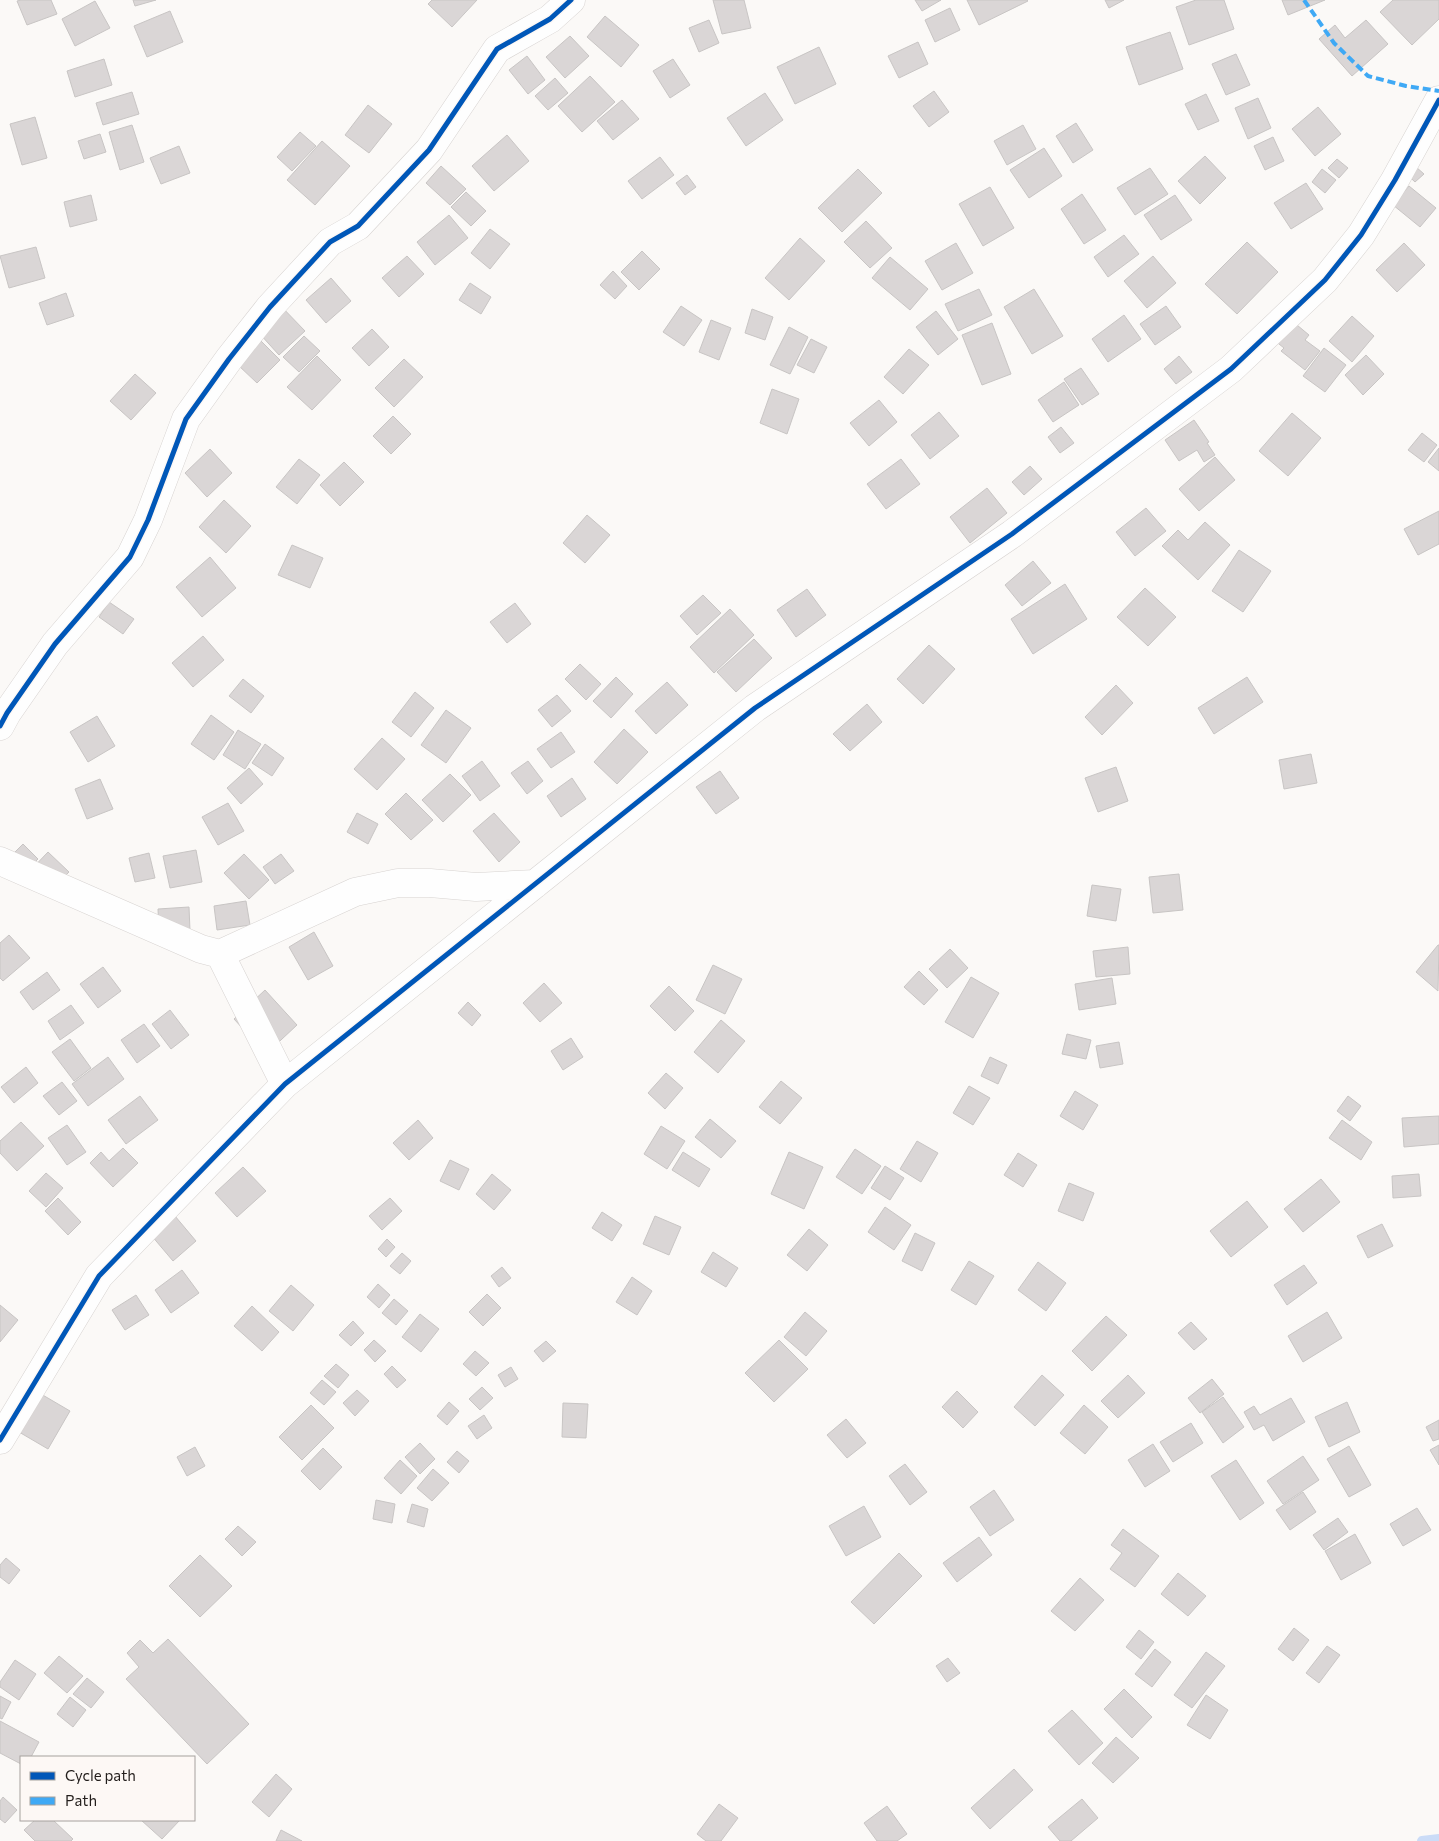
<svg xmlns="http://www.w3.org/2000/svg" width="1439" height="1841" viewBox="0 0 1439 1841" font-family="Commissioner,sans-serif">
<rect width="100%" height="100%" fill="#fbf9f7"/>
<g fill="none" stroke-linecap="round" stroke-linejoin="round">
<!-- stream -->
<path stroke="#cbdcf7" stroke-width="10" d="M1422 1841 1439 1839"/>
</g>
<!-- building -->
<path fill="#dad6d6" stroke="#c8c5c4" d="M21 0H51L57 14 27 25 17 1Z
M133 0H156L135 6Z
M432 0H477L452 27 428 4Z
M713 0H744L751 28 722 34Z
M915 0H941L922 11Z
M967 0H1027L1028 1 979 25Z
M1105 0H1124L1109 8Z
M1196 0H1224L1234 29 1189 45 1176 7Z
M1282 0H1325L1288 15Z
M1393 0H1439V19L1412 45 1380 12Z
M95 1 110 28 75 46 62 19Z
M950 8 960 30 935 42 925 20Z
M170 11 183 42 147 57 134 26Z
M605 16 639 45 621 67 587 37Z
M709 20 719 43 699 52 689 28Z
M1366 20 1388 44 1352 76 1319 39 1335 25 1345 38Z
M1170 32 1183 69 1139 85 1126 47Z
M570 36 589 56 565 78 546 57Z
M918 42 928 64 899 78 888 56Z
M819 47 836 84 795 104 777 67Z
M1236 54 1250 85 1226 95 1212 64Z
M527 56 545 80 528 94 509 70Z
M104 59 112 85 75 97 67 71Z
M673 59 690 85 670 98 653 71Z
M590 76 615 102 582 132 558 106Z
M555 78 568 93 548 110 535 96Z
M934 91 949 112 929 127 913 106Z
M132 92 139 114 103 125 96 103Z
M765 93 783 120 746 146 727 118Z
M1206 94 1219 121 1198 130 1185 104Z
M1258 98 1271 128 1248 139 1235 108Z
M622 100 639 119 613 140 597 121Z
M368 105 392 124 369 153 345 135Z
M1318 107 1341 134 1315 156 1292 129Z
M35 117 47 158 22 165 10 124Z
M1076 123 1093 150 1073 163 1056 136Z
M132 125 144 162 120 170 109 132Z
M1023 125 1036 149 1007 165 994 141Z
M300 132 316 146 292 171 277 157Z
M100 134 106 152 84 159 78 141Z
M507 135 529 161 494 191 472 166Z
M1273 137 1284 161 1265 170 1254 146Z
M322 141 350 166 315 205 287 180Z
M179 146 190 173 161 184 150 158Z
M1044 148 1062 176 1029 198 1010 170Z
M1205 156 1226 178 1200 204 1178 181Z
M660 157 674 175 642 199 628 181Z
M1337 159 1348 168 1339 178 1328 168Z
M1407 159 1424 174 1415 182 1399 167Z
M441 166 466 189 450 205 426 183Z
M1150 168 1168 194 1135 215 1117 188Z
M858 169 882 193 842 232 818 208Z
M1322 169 1336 180 1325 193 1312 182Z
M687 175 696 187 685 195 676 183Z
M1306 183 1323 209 1291 229 1274 203Z
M1409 186 1436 208 1420 227 1393 205Z
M990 187 1014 228 983 246 959 204Z
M466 192 486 211 471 226 451 207Z
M1082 194 1106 230 1084 244 1061 209Z
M91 195 97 220 70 227 64 202Z
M1175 195 1192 220 1161 240 1144 215Z
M449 215 468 238 435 265 417 242Z
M866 221 892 248 870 268 844 242Z
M490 229 510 244 490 269 471 253Z
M1124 235 1139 254 1108 277 1094 257Z
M800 238 825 261 789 300 765 278Z
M1247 242 1278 272 1237 314 1205 284Z
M956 243 973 273 942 290 925 261Z
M1404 243 1425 265 1397 292 1376 270Z
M36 247 45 278 9 288 0 256Z
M642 251 660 269 639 290 621 272Z
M407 256 424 274 399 297 382 278Z
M1153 256 1176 283 1147 308 1124 281Z
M890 257 928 289 910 310 872 278Z
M613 271 627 286 615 299 600 285Z
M331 278 351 301 326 323 306 300Z
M470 283 491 297 481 314 459 300Z
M979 289 992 315 958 331 945 304Z
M1034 289 1063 336 1032 354 1004 307Z
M66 293 74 316 47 325 39 303Z
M277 302 305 331 279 355 259 333Z
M681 306 702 320 684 346 663 332Z
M1166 306 1181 327 1155 345 1140 324Z
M752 309 773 317 765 340 745 333Z
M936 311 958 339 938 355 916 327Z
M1124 315 1141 339 1108 362 1092 339Z
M1352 316 1374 336 1352 362 1329 341Z
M711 320 731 328 719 360 699 352Z
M1291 320 1309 335 1305 340 1320 351 1305 370 1281 351 1284 348 1274 340Z
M992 323 1011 374 982 385 962 335Z
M789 327 808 337 790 374 770 365Z
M372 329 389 347 369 366 352 348Z
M304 336 320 351 299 372 283 357Z
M811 339 827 347 814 373 797 365Z
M261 341 280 360 257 383 238 365Z
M1324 348 1346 365 1325 392 1303 376Z
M909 349 929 365 903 394 884 377Z
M1366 355 1384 374 1363 395 1345 375Z
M317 356 341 380 312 410 287 387Z
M1179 356 1192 372 1176 384 1164 369Z
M404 359 423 377 394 407 375 388Z
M1081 368 1099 394 1082 405 1064 379Z
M135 374 156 393 131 420 110 401Z
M1064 382 1079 405 1053 422 1038 400Z
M772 389 799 399 787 434 760 423Z
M879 400 897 422 869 446 850 423Z
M939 412 959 436 930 459 911 435Z
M1292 413 1321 438 1288 476 1259 451Z
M393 416 411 434 391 454 373 436Z
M1194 420 1209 442 1207 443 1215 455 1204 462 1197 450 1179 461 1165 440Z
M1061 427 1074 443 1060 453 1048 437Z
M1422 433 1437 445 1424 462 1408 450Z
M1439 448V471L1428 462Z
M210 449 232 473 207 497 185 473Z
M1215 457 1235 480 1199 511 1179 489Z
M299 459 320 475 297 504 276 487Z
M901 459 920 484 886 509 867 484Z
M344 462 364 482 340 506 320 485Z
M1030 466 1042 479 1024 495 1012 482Z
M987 488 1007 513 970 543 950 517Z
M224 500 251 526 226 553 199 527Z
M1146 508 1166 531 1135 556 1116 532Z
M1439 511V544L1418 555 1404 529Z
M587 515 610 535 585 563 563 543Z
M1205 522 1230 545 1198 580 1162 546 1178 530 1188 540Z
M292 545 323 558 310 588 278 575Z
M1239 550 1271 571 1243 612 1212 591Z
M210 557 236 588 202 617 176 587Z
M1033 561 1051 583 1022 606 1005 585Z
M1065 584 1087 619 1033 654 1011 619Z
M1145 588 1176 617 1148 646 1117 617Z
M807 589 826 615 796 637 777 610Z
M703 595 721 613 697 635 680 616Z
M109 602 134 619 123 634 99 617Z
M515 603 531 624 507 643 490 622Z
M730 609 754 635 714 673 690 647Z
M203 636 224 660 193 687 172 663Z
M754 639 772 658 736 692 717 672Z
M929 645 955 669 923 704 897 679Z
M580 664 601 684 586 700 565 679Z
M616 677 633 694 611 718 593 701Z
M1247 677 1263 702 1214 734 1198 708Z
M243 679 264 696 251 713 229 696Z
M667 682 688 705 656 734 635 711Z
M1116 685 1133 703 1102 735 1085 717Z
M415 692 434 708 411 737 392 722Z
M557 695 571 711 552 727 538 710Z
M867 704 882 722 850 751 833 734Z
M446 710 471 728 446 763 421 745Z
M211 715 234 732 214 760 191 744Z
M97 716 115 746 88 762 70 732Z
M624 729 648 752 617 784 594 762Z
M238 730 261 744 245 769 223 755Z
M561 732 575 752 551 768 537 749Z
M382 738 405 759 377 790 354 769Z
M265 744 284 758 272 776 252 763Z
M1311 754 1317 783 1284 789 1279 760Z
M482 761 500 786 480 801 462 776Z
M528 761 543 781 527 794 511 773Z
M1116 767 1128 801 1098 812 1085 778Z
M249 768 263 784 241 804 227 788Z
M720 771 739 798 716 814 696 787Z
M450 774 471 795 443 822 422 800Z
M572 778 586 799 561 817 547 796Z
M100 779 113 809 87 819 75 789Z
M406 793 433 820 411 840 385 814Z
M228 803 244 831 218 845 202 817Z
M357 813 378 824 368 844 347 832Z
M494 813 520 842 499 862 473 831Z
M23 844 38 859 18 879 3 864Z
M196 850 202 882 170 888 163 856Z
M48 852 69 872 46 895 26 875Z
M149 853 155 878 135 882 129 858Z
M244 854 269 880 249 899 224 873Z
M281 854 294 871 275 884 263 867Z
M1179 874 1183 910 1153 913 1149 877Z
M1092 885 1121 889 1116 921 1087 916Z
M246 901 250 925 217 930 214 906Z
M189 907 190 931 159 932 158 909Z
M314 932 333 966 308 980 289 947Z
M9 935 30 958 3 981 0 978V943Z
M1438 945H1439L1438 991 1416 972Z
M1128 947 1130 974 1096 977 1093 951Z
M950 949 968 968 947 988 929 969Z
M713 965 742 979 725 1014 696 1000Z
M103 967 121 991 98 1008 80 984Z
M919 971 938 990 924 1005 904 987Z
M47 972 60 990 33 1010 20 992Z
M971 977 999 993 973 1038 945 1022Z
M1112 978 1116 1004 1079 1010 1075 984Z
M544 983 562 1003 540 1022 523 1003Z
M669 986 694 1011 675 1031 650 1006Z
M265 990 297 1025 266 1054 234 1019Z
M468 1002 481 1015 472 1026 458 1013Z
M71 1005 84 1023 60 1040 48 1021Z
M170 1010 189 1035 171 1049 152 1024Z
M721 1020 745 1041 718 1073 694 1052Z
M144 1024 160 1046 137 1063 121 1040Z
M1067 1034 1091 1040 1086 1059 1062 1054Z
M571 1038 583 1057 563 1070 551 1051Z
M70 1039 91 1068 74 1081 52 1052Z
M1119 1042 1123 1064 1100 1068 1096 1046Z
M108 1057 124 1079 88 1106 72 1084Z
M990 1057 1007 1065 998 1084 981 1076Z
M26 1067 38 1083 14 1103 1 1087Z
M666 1073 683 1088 665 1109 648 1093Z
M781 1081 802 1098 780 1124 759 1107Z
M62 1082 77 1101 59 1115 43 1096Z
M969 1086 990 1098 973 1125 953 1113Z
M1075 1091 1098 1105 1083 1130 1060 1116Z
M140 1096 158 1120 126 1144 108 1120Z
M1348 1096 1361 1106 1350 1121 1337 1111Z
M1439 1116V1144L1404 1147 1402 1118Z
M710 1119 736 1141 721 1158 695 1137Z
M418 1120 433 1138 409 1160 393 1143Z
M1342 1120 1372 1142 1361 1160 1329 1138Z
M21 1122 44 1146 17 1171 0 1153V1141Z
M67 1125 86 1152 67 1165 48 1138Z
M661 1126 685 1141 667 1169 644 1154Z
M917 1141 938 1153 921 1182 900 1169Z
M123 1148 138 1163 113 1187 90 1163 101 1152 109 1161Z
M855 1149 881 1166 862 1194 836 1177Z
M683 1152 710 1169 699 1187 672 1170Z
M789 1152 823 1167 804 1209 771 1194Z
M1018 1153 1037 1165 1023 1187 1004 1175Z
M450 1160 469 1169 459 1190 440 1181Z
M885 1166 904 1178 890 1200 871 1188Z
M243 1167 266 1191 237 1217 215 1193Z
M46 1173 63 1188 46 1207 29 1191Z
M492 1174 511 1190 494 1210 476 1194Z
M1419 1174 1421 1196 1393 1198 1392 1176Z
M1321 1179 1340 1202 1303 1232 1284 1209Z
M1069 1183 1094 1193 1083 1221 1058 1211Z
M58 1198 81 1222 68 1235 45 1211Z
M390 1198 402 1211 382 1230 369 1216Z
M1247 1201 1268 1227 1231 1257 1210 1231Z
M885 1207 911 1225 894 1250 868 1232Z
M602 1212 622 1225 612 1241 592 1228Z
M175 1216 196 1241 173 1261 151 1235Z
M655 1216 681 1227 669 1255 643 1244Z
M1382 1224 1393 1246 1368 1258 1357 1236Z
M809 1229 828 1245 807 1271 787 1255Z
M915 1233 935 1243 922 1271 902 1261Z
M387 1239 395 1247 386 1257 378 1249Z
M713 1252 738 1268 726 1287 701 1272Z
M402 1253 411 1261 400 1274 390 1266Z
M969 1261 994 1276 976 1305 951 1290Z
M1038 1262 1066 1283 1046 1311 1018 1290Z
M1304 1265 1317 1283 1287 1305 1274 1285Z
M502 1267 511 1278 499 1287 491 1276Z
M182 1270 199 1293 171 1313 155 1290Z
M632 1277 652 1291 637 1315 616 1302Z
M378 1284 390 1295 379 1308 367 1297Z
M291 1285 314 1305 293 1331 269 1311Z
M487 1294 501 1308 483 1326 469 1312Z
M136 1295 149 1315 125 1330 112 1310Z
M394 1299 408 1311 396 1325 382 1313Z
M0 1305 18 1320 0 1342Z
M252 1306 279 1332 262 1351 234 1326Z
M805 1312 827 1331 806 1356 784 1337Z
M1327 1312 1342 1338 1303 1362 1288 1336Z
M420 1314 439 1329 421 1352 402 1337Z
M1106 1316 1127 1335 1092 1371 1072 1351Z
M353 1321 364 1333 351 1346 339 1335Z
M1191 1322 1207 1339 1194 1350 1178 1333Z
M374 1340 386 1351 375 1362 364 1350Z
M779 1340 808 1369 774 1402 745 1373Z
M546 1341 556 1351 543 1362 534 1351Z
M475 1351 489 1363 476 1376 463 1364Z
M336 1364 349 1375 338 1388 324 1376Z
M392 1366 406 1380 397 1388 384 1374Z
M511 1367 518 1379 505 1387 498 1375Z
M1042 1375 1064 1395 1035 1426 1014 1407Z
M1128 1375 1145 1393 1118 1418 1101 1401Z
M1212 1379 1224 1394 1200 1413 1188 1398Z
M322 1380 336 1392 324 1405 310 1393Z
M482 1387 493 1398 480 1410 469 1399Z
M357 1390 369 1401 355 1416 343 1403Z
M957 1391 978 1412 963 1428 942 1407Z
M41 1394 70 1411 48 1449 19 1432Z
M1223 1397 1244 1427 1223 1443 1202 1412Z
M1291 1398 1305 1422 1273 1441 1264 1425 1254 1430 1244 1412 1254 1406 1260 1415Z
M449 1402 459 1411 447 1425 437 1416Z
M1347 1402 1360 1432 1329 1447 1315 1417Z
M563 1403 588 1404 586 1438 562 1437Z
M311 1405 334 1428 302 1460 279 1437Z
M1084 1405 1108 1427 1085 1454 1060 1433Z
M484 1415 492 1428 477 1439 468 1426Z
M846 1419 866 1443 847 1458 827 1435Z
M1439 1420V1439L1433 1441 1426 1427Z
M1191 1423 1203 1443 1173 1462 1160 1442Z
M420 1443 435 1459 420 1474 405 1457Z
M1153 1444 1170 1471 1145 1487 1128 1460Z
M1439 1445V1465L1430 1450Z
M1349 1446 1371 1485 1349 1497 1327 1459Z
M195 1447 205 1466 187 1476 177 1457Z
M323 1448 342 1467 320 1490 301 1471Z
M457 1451 469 1461 459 1473 447 1462Z
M1303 1456 1319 1480 1283 1504 1267 1481Z
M400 1460 417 1476 401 1494 384 1478Z
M1236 1460 1264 1503 1240 1520 1211 1476Z
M905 1464 927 1492 910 1505 889 1476Z
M433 1469 449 1483 432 1501 417 1488Z
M994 1490 1014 1520 990 1536 970 1507Z
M1303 1492 1316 1512 1290 1530 1276 1510Z
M376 1500 395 1504 392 1523 373 1519Z
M412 1504 428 1509 424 1527 407 1522Z
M864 1506 881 1537 846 1556 829 1526Z
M1417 1508 1431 1530 1403 1546 1390 1524Z
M1338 1518 1348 1532 1324 1550 1313 1535Z
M238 1526 256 1542 242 1556 225 1539Z
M1123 1529 1159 1556 1135 1587 1110 1569 1122 1553 1111 1545Z
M1355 1534 1371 1563 1341 1580 1325 1551Z
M979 1537 992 1555 957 1582 943 1563Z
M899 1553 922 1576 874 1624 851 1602Z
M200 1555 232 1586 200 1617 169 1586Z
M6 1558 20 1570 9 1584 0 1577V1565Z
M1178 1573 1206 1596 1188 1616 1161 1594Z
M1080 1578 1104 1600 1075 1631 1051 1611Z
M1294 1628 1309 1640 1293 1661 1278 1649Z
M1139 1630 1154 1642 1141 1659 1126 1647Z
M168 1639 249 1724 207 1764 126 1679 139 1667 127 1653 140 1640 153 1653Z
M1327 1646 1340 1655 1319 1683 1306 1673Z
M1155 1649 1171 1662 1152 1687 1135 1674Z
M1206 1652 1225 1666 1192 1708 1174 1695Z
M59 1656 83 1676 67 1693 44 1673Z
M948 1658 960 1673 947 1682 936 1666Z
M15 1660 36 1674 19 1700 0 1687V1682Z
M87 1678 104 1692 91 1708 73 1694Z
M1124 1689 1152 1717 1132 1738 1104 1709Z
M1206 1695 1228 1710 1210 1739 1187 1725Z
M0 1696 11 1702 2 1719 0 1718Z
M70 1697 86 1710 73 1727 57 1714Z
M1072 1710 1103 1743 1079 1765 1048 1731Z
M0 1721 39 1742 31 1757H21V1764L0 1753Z
M1116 1737 1139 1758 1113 1783 1092 1763Z
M1014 1769 1033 1790 990 1829 971 1808Z
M276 1774 292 1789 269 1817 252 1802Z
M3 1797 17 1810 5 1823 0 1819V1801Z
M1082 1799 1098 1818 1071 1841H1060L1048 1827Z
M719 1804 738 1818 721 1841H706L697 1834Z
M887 1806 907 1834 897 1841H877L864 1823Z
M35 1820H53L73 1839 71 1841H35L24 1830Z
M141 1820H180L162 1839Z
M281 1830 302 1841H276Z"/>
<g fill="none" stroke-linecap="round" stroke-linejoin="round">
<defs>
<path id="minor" d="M0 726 7 713 55 644 130 557 148 520 186 419 229 359 270 307 330 242 358 226 429 150 497 49 550 19 571 0
M0 861 201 949 220 954 355 892 398 883H430L476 887 535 884
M220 954 285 1084
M0 1440 99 1276 285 1084 755 708 1012 534 1231 369 1325 280 1361 235 1395 180 1439 100"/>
</defs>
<!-- minor casing -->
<use href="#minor" stroke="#d7d3d1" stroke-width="29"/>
<!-- minor -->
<use href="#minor" stroke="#fefefe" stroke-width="28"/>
<!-- quiet -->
<path stroke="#3fa9f5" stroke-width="4" stroke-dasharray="8 4" stroke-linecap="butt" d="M1304 0 1334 43 1368 76 1406 86 1439 91"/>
<defs>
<path id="cycleway" d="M0 726 7 713 55 644 130 557 148 520 186 419 229 359 270 307 330 242 358 226 429 150 497 49 550 19 571 0
M0 1440 99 1276 285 1084 755 708 1012 534 1231 369 1325 280 1361 235 1395 180 1439 100"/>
</defs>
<!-- cycleway casing -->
<use href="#cycleway" stroke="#fdf8f5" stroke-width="8"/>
<!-- cycleway -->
<use href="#cycleway" stroke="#0057b8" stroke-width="5"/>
</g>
<!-- legend -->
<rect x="20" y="1756" width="175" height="65" fill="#fdf8f5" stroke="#a6a19e"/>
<rect x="30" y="1772" width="25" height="8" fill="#0057b8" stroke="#a6a19e"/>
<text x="65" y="1781" font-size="15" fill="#231e1c">Cycle path</text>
<rect x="30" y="1797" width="25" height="8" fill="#3fa9f5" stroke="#a6a19e"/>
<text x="65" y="1806" font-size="15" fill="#231e1c">Path</text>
</svg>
